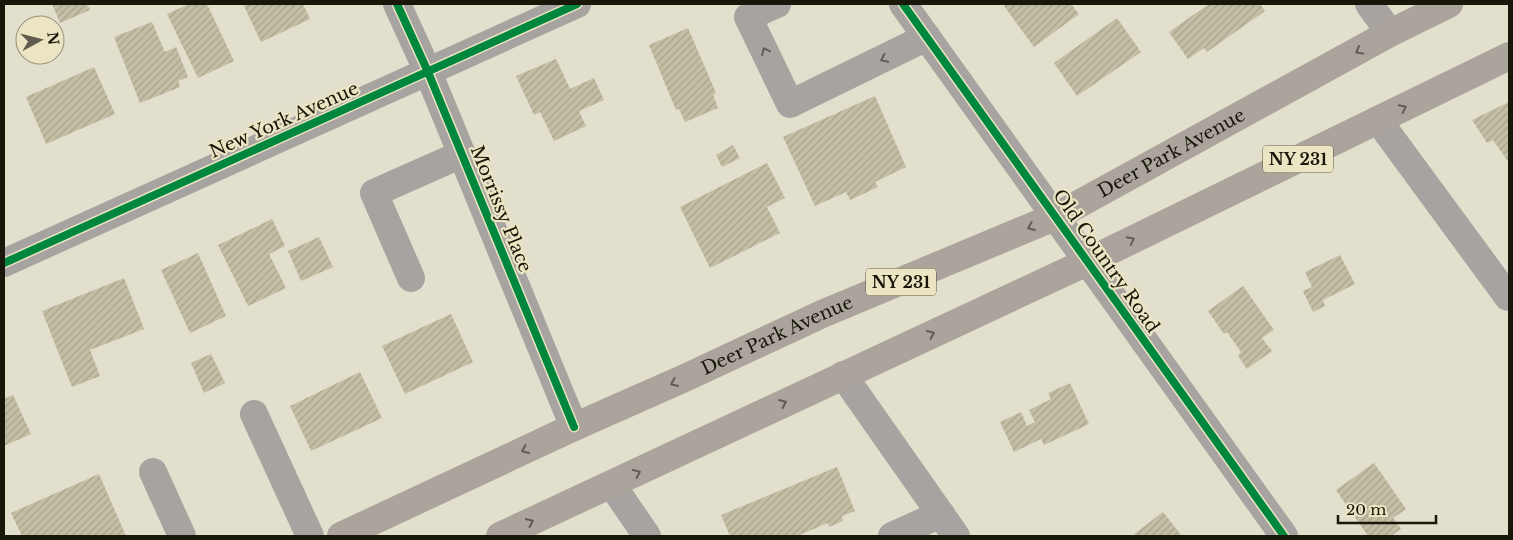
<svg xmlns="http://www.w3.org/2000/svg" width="1513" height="540" viewBox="0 0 1513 540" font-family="'Libre Baskerville',serif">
<defs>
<pattern id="building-hatch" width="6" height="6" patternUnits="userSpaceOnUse" patternTransform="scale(1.25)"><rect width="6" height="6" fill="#c3bea4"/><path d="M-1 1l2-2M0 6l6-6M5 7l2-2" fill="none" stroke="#a7a38c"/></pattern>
</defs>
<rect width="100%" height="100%" fill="#e2dfcc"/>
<!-- building -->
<path fill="url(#building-hatch)" d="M52 4H87L90 10 60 23Z
M189 4H207L234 61 198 78 167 14Z
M243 4H303L310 19 261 42Z
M1007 4H1071L1079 14 1034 47 1004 6Z
M1209 4H1260L1265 11 1207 52 1204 48 1188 59 1169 32Z
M1117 18 1141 52 1077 96 1054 63Z
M152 22 165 52 176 47 188 77 178 81 180 87 140 103 114 37Z
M688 28 716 93 713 95 718 108 685 122 679 109 676 110 649 45Z
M556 59 570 89 594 78 604 100 579 111 586 126 554 141 540 112 534 115 516 76Z
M94 67 115 114 46 144 26 97Z
M875 96 906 167 875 182 878 187 850 200 846 192 815 206 783 137Z
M1509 102V163L1493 140 1487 143 1472 120Z
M733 145 740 158 722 167 716 155Z
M767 163 785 198 767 207 780 233 710 268 680 207Z
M272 219 285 246 269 254 286 288 248 306 218 245Z
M319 237 333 267 301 281 288 251Z
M198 253 226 316 190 333 161 270Z
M1340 255 1355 284 1323 300 1325 306 1313 312 1303 291 1312 287 1305 272Z
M124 278 144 329 90 350 100 376 72 387 42 311Z
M1243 286 1274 330 1262 338 1272 351 1247 369 1238 356 1241 352 1227 332 1224 334 1208 311Z
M451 314 473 362 405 394 382 346Z
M211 354 225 383 204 393 191 363Z
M360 372 382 418 311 451 290 406Z
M1070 383 1089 424 1044 445 1041 439 1014 452 1000 422 1021 412 1027 426 1035 422 1029 410 1051 399 1048 393Z
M13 395 31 434 4 446V399Z
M1374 463 1406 509 1393 518 1401 529 1391 536H1368L1336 490Z
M837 467 855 511 842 516 843 521 829 527 828 523 797 536H730L721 515Z
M99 474 126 536H22L11 513Z
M1163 512 1182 536H1136L1134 534Z"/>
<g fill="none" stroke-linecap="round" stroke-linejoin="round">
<!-- minor -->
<path stroke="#a7a3a0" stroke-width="28" d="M397 4 428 72 574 427
M777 4 748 17 790 104 927 37
M903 4C1031 181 1157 359 1284 536
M1369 4 1390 33
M1378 120 1508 297H1509
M4 263 577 4
M411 278 374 193 462 154
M843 375 956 536
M254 414 310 536
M153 472 182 536
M612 485 647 536
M892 536 941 514"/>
<!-- major -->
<g stroke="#aaa49c" stroke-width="28">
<path id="s1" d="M341 536 574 427 687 377 822 314 1057 216 1390 33 1449 4"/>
<path d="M500 536 1087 262 1509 56"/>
</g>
<defs>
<path id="cycleway" d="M397 4 428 72 574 427
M903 4C1031 181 1157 359 1284 536
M4 263 577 4"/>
</defs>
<!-- cycleway casing -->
<use href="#cycleway" stroke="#ebe5c3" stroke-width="11"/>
<!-- cycleway -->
<use href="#cycleway" stroke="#00873e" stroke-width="8"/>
</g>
<!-- one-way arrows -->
<defs><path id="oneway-chevron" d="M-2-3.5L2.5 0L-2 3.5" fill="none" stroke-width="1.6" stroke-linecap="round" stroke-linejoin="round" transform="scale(1.25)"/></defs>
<g stroke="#605c55">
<use href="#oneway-chevron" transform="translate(765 51) rotate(-116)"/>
<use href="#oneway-chevron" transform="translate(884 59) rotate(154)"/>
</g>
<g stroke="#625d53">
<use href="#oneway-chevron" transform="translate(1359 51) rotate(151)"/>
<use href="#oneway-chevron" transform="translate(1403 108) rotate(-26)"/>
<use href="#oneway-chevron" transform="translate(1031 227) rotate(157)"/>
<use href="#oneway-chevron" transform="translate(1131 240) rotate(-26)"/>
<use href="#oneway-chevron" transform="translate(931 334) rotate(-25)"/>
<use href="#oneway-chevron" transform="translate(674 383) rotate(156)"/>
<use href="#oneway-chevron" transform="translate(783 403) rotate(-25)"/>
<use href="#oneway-chevron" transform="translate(525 450) rotate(155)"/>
<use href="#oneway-chevron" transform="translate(637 473) rotate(-25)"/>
<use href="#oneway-chevron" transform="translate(530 522) rotate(-25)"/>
</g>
<g text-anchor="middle" stroke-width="4.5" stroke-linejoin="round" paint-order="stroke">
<!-- shield labels -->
<g fill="#ebe5c3" stroke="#585442" stroke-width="1">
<rect x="1263" y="145.5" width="70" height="27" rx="4"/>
<rect x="866" y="268.5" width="70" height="27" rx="4"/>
</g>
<g font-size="16" font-weight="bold" fill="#19160a">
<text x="1298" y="165">NY 231</text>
<text x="901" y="288">NY 231</text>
</g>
<!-- street labels -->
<g font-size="18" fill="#19160a" stroke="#ebe5c3">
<text transform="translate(284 120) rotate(-24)" y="6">New York Avenue</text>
<text dy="6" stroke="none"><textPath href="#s1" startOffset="915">Deer Park Avenue</textPath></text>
<text transform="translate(501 209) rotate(68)" y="6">Morrissy Place</text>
<text transform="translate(1106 261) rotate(55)" y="6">Old Country Road</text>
<text dy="6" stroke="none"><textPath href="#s1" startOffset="480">Deer Park Avenue</textPath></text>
</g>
</g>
<!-- border -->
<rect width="1513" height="540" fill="none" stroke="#19160a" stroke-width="10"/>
<!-- north arrow -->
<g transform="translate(40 40) rotate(83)"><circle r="24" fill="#ebe5c3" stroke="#979279"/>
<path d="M0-4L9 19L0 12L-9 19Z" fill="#5f5c4e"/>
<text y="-8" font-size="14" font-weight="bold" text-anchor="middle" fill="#19160a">N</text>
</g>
<!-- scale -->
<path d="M1338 515v8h98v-8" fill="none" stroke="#19160a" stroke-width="2.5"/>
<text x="1346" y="515" font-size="15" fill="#19160a" stroke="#ebe5c3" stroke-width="4" paint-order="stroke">20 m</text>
</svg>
